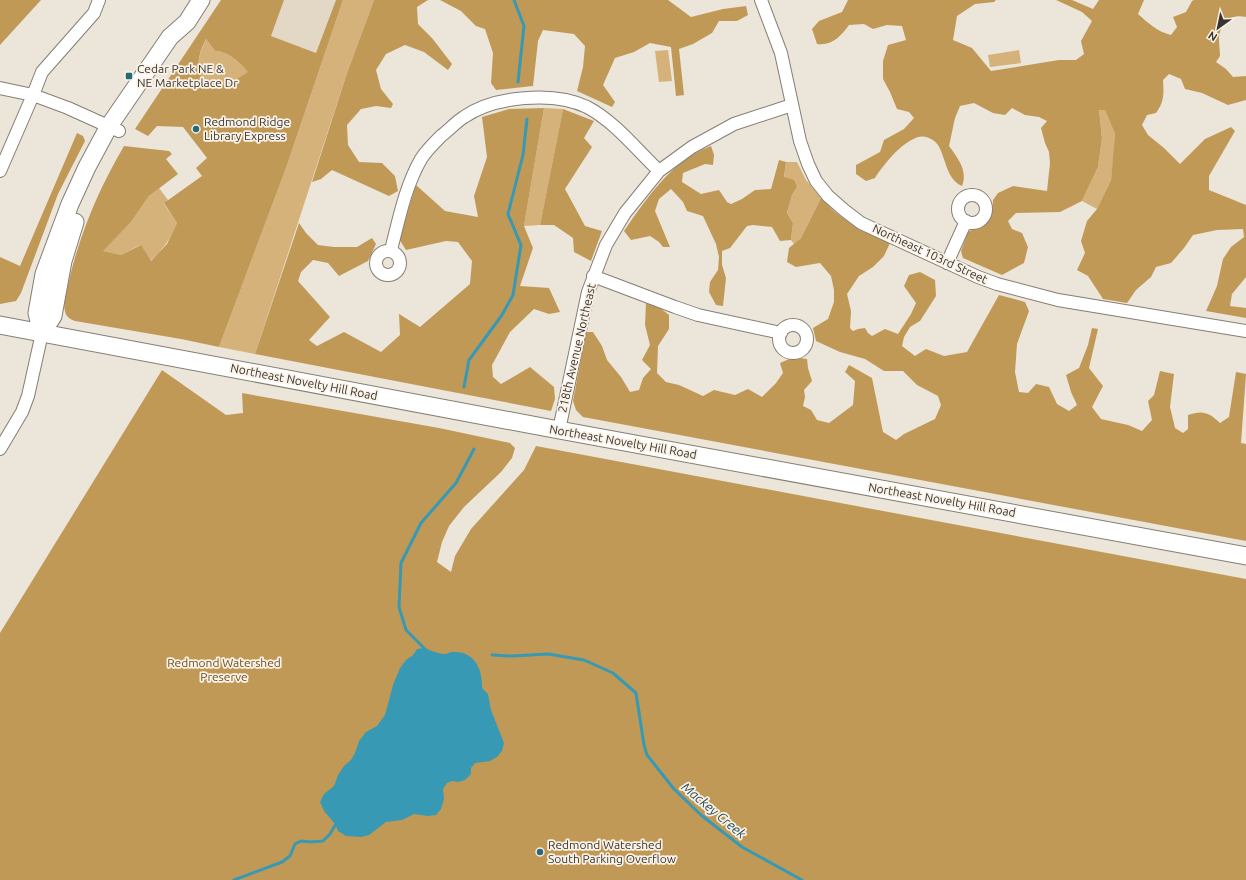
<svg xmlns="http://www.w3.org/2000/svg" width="1246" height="880" viewBox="0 0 1246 880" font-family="Ubuntu,sans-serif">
<rect width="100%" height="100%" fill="#ece5d9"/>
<!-- built -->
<path fill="#e3d7c5" d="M284 0H336L316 53 271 36Z"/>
<!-- green -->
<path fill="#d5b279" d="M343 0H374L347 73 255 354 219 347 286 168Z
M206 39 215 51C229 51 240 63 249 72L224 86 218 81H205C193 67 200 54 206 39Z
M668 50 672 81 659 82 655 51Z
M1019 50 1021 63 990 67 988 55Z
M544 108 563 109 540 225 524 226Z
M1099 110H1105L1115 134 1114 151 1111 180 1097 209 1082 201 1098 167 1102 138Z
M786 162H797L806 180 821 198 801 238 794 244 791 240 793 223 787 213 792 195 797 187 784 178Z
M159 188 168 200 164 204 177 223C169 240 165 248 150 261L140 245 121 255 102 251 131 222 149 196Z"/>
<!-- forest -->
<path fill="#c19957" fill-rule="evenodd" d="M0 0H41L0 45Z
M221 0H284L271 36 316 53 336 0H343L286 168 219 347 181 339 75 321C70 319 66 317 65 311 63 305 66 296 67 290 77 240 98 190 124 146L169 151 172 154 166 159 178 174 149 196 131 222 103 251 121 255 141 245 151 261 167 244 177 223 164 203 202 176 196 168 207 158 183 127 157 126 148 136 135 129ZM206 39 215 51C228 51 241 63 248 72L225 86 218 81H205C194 68 199 53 206 39Z
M374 0H428L417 7 418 24 432 38 452 64 448 70 424 52 405 45 386 54 376 70 381 89 393 104 391 108 376 106 361 109 347 125 348 145 359 162 382 163 395 176 398 191 389 196 332 170 321 179 312 182 347 73Z
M440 0H668L691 17 723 9 746 6 748 15 737 21H719L712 33 693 44 679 49 684 95 676 96 671 47 650 43 634 52 615 58 603 85 615 102 612 107 577 91 583 67 585 46 574 34 543 30 538 41 533 86 496 90 491 83 493 53 485 29 476 26 461 11Z
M848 0H996L994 2 975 4 957 16 953 40 972 48 991 71 1059 60H1076L1084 54 1081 41 1092 21 1082 12 1056 0H1072L1093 9 1099 0H1144L1138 14C1148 23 1158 32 1171 35L1177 27 1173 17 1186 12 1192 1 1194 0H1246V17C1230 13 1219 24 1219 40 1219 45 1220 51 1220 56L1216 62 1226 69 1233 77 1246 76V100L1228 105 1202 93 1185 89 1181 79 1169 74 1163 80C1164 94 1164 102 1156 113L1147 115 1142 125 1148 135 1164 148 1180 164 1205 139 1231 127 1235 131 1209 176V190L1246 205V277L1232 294 1230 306 1246 308V318L1206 311 1217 286 1223 259 1231 247 1244 237 1243 229 1217 230 1193 235 1184 248 1171 263 1156 267 1151 277 1136 290 1127 303 1103 299 1088 276 1077 270 1085 253 1081 241 1087 221 1097 209 1111 180 1115 134 1105 110H1099L1102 138 1098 167 1082 201 1060 212 1016 213 1008 221 1012 229 1022 233 1028 247 1024 263 1002 275 963 258 961 251 968 232 984 223 992 212 993 200 998 193 1013 186 1047 191 1050 163 1049 152 1045 143 1041 128 1047 121 1039 117 1025 115 1012 108 1005 115 993 113 974 103 960 106 955 118 949 146C958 158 968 171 962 186 946 179 946 158 938 145 936 142 933 140 931 139 913 126 883 165 875 178L866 181 856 174V165L880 152 884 140 904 129 914 118 909 112 897 109 890 92 883 79V61L888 45 906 40 902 26 887 25 873 29 864 24 849 25C841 36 832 46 817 44L812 29 819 21 842 12Z
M544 108 524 226 533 248 520 286 549 288 560 312 549 314 534 309 510 332 492 365 493 377 501 384 530 367 554 387 555 399 551 411 255 354 299 223 306 233 318 245 334 247H357L372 238 376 244 368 261 339 276 328 263 313 260 301 272 298 281 330 317 309 340 317 346 344 332 381 352 400 335 399 314 420 327 470 284 472 261 458 242 446 241 406 250 399 239 416 185 445 211 478 217 474 196 487 157 482 117 509 109Z
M563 109 594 121 584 138 592 147 565 189 585 226 602 231 591 261 574 252 573 238 554 225H540Z
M77 133 83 136 85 141 58 194 21 293 16 301 0 304V257L20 266Z
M711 146 714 155 713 165 705 164 683 173 682 182 701 194 719 190 727 202 731 204 742 199 755 190 771 189 779 160 786 162 784 177 794 180 797 187 792 195 787 213 793 223 791 240 780 241 772 227 753 225 747 226 730 248 722 251V265L726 278 723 306 716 305 709 292 710 282 718 270 719 257 716 244 703 216 687 211 683 202 671 189 659 199 655 211 670 247H663L659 242 650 236 631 240 624 231C646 199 672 160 711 146Z
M821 198 835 212 858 229 890 243 884 256 873 267 859 276 847 294 851 311 850 328 853 331 858 329 865 328 868 333 872 336 885 329 898 334 911 314 916 303 904 286 909 275 920 272 935 280 936 296 920 321 910 327 904 337 902 346 915 356 926 349 944 356 967 352 999 295 1025 302 1029 311 1017 344 1015 372 1019 392 1028 393 1036 384 1049 387 1057 404 1069 411 1077 405 1071 392 1066 375 1079 368 1088 345 1092 328 1098 329 1089 368 1103 386 1092 407 1101 419 1128 425 1142 431 1152 420 1148 401 1154 395 1160 371 1174 374 1170 407 1175 428 1183 433 1188 429V415C1202 410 1209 412 1220 423L1229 417 1236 372 1246 374 1241 443 1246 444V541L583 417 576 410 573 401 586 332H593L602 346 607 360 621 377 630 392 639 390 643 378 651 369 642 360 650 345 645 325 646 303 660 308 669 315V329L658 346 657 373 666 382 679 385 703 396 714 390 735 395 748 389 762 397 776 383 783 373 780 363 794 357 807 359 808 368 812 381 804 390 805 397 803 406 811 410 817 420 829 423 853 405 855 381 845 372 849 365 872 378 883 432 896 440 904 434 935 419 941 405 938 396 917 385 903 371H884L865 359 840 352 816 341 813 328 828 319 834 302V290L831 276 820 263 796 267 787 262 789 248 801 238Z
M162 370 226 415 243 413 242 393 439 428 510 443 515 448 512 458 501 472 464 507 449 526 442 542 437 562 451 572 455 556 471 529 524 470 536 446 1246 579V880H0V633Z"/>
<!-- water -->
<path fill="#3799b3" d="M424 648C430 650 437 653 443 654 447 655 451 651 455 652 475 652 483 670 482 688L488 694 491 710 504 743 502 751 497 757 490 761 475 763 471 768V774L465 780 458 782 452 781 447 783 443 789 444 799 441 809 436 815 428 816 414 814 402 820 386 822 369 835 361 837 346 836 338 831 335 824 324 811 320 802 324 794 334 786 338 775 344 766 351 760 355 753 359 741 366 732 377 726 385 715 393 685 400 668 406 660 413 655 417 649Z"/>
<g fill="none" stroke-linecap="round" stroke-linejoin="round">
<!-- stream -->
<path stroke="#3799b3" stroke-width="3" d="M514 0 524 26 518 82
M464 387 469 360 502 315 513 295 521 245 508 214 523 155 527 119
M427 651 406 630 399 607 401 563 421 523 456 483 474 449
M492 655 512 656 548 654 584 660 613 673 636 693 644 745 647 755 674 789 701 815 742 847 802 880
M234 880 282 862 290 856 295 844 301 841 311 842 323 841 330 834 337 822"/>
<defs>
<path id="street" d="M761 0 781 53 800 141 808 164 816 181 828 196 844 210 861 223 978 277 997 284 1058 300 1246 331
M0 88 33 95 68 108 119 131
M0 171 33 95 42 72 94 13 99 0
M958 209a14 14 0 1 1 28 0a14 14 0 1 1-28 0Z
M391 250C399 219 405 187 421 159 426 151 434 143 441 136 449 130 456 122 464 117 494 96 554 91 587 107 614 121 637 150 659 171
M376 263a12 12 0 1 1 24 0a12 12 0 1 1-24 0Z
M947 263 966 221
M593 276 675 307 698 315 781 333
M779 339a14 14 0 1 1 28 0a14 14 0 1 1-28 0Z
M559 430 588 292 606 245 625 213 659 171 692 147 734 124 792 105
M0 449 22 412 28 396 42 333"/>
<path id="secondary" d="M0 325 559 430 1246 556
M42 333 37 313 44 274 70 204 87 167 109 126 170 37 187 22 201 0
M42 333 53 316 63 261 75 222"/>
</defs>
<!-- street casing -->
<use href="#street" stroke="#857e73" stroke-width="14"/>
<!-- secondary casing -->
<use href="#secondary" stroke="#857e73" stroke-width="19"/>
<!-- street -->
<use href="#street" stroke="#fff" stroke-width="12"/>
<!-- secondary -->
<use href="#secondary" stroke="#fff" stroke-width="17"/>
</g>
<!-- markers -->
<g fill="#26697b" stroke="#faf2e6" stroke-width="1.5">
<rect x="125" y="72" width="8" height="8" rx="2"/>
<circle cx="196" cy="129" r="4"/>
<circle cx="540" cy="852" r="4"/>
</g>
<g text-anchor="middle" stroke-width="3.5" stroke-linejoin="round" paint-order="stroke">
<!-- poi labels -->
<g font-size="12" fill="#373430" stroke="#faf2e6" text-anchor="start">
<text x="137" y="73">Cedar Park NE &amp;<tspan x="137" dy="14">NE Marketplace Dr</tspan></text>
<text x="204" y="126">Redmond Ridge<tspan x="204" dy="14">Library Express</tspan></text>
<text x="548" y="849">Redmond Watershed<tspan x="548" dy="14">South Parking Overflow</tspan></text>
</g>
<!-- street labels -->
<g font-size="12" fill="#373430" stroke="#faf2e6">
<text transform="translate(930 254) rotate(25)" y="4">Northeast 103rd Street</text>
<text transform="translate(577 348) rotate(-77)" y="4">218th Avenue Northeast</text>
<text transform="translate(304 382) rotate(11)" y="4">Northeast Novelty Hill Road</text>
<text transform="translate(623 442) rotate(10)" y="4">Northeast Novelty Hill Road</text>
<text transform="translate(942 500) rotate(10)" y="4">Northeast Novelty Hill Road</text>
</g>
<!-- park labels -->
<g font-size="12" fill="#6b4f1d" stroke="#faf2e6">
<text x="224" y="667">Redmond Watershed<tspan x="224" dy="14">Preserve</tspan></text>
</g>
<!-- water labels -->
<g font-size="13" font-style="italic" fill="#27505c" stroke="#faf2e6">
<text transform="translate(714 810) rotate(40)" y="5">Mackey Creek</text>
</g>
</g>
<!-- north arrow -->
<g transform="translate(1218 28) rotate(213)" stroke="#faf2e6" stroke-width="3" paint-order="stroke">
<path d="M0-3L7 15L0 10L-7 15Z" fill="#373430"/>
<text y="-6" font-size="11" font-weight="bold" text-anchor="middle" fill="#373430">N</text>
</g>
</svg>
